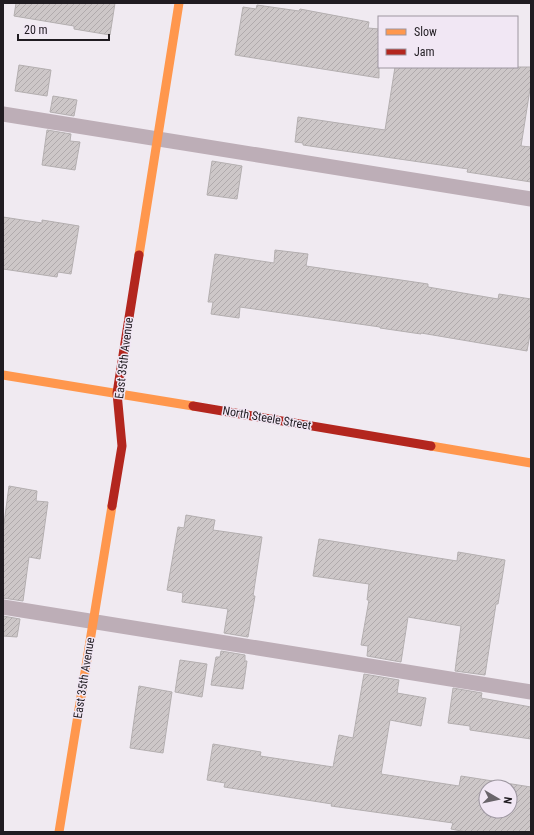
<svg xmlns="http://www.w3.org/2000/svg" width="534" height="835" viewBox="0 0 534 835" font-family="'Roboto Condensed',sans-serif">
<defs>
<pattern id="building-hatch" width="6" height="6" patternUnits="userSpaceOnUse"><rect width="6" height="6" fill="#cdc7c8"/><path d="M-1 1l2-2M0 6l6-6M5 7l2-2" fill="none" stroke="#b0aaac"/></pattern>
</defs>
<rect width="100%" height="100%" fill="#f0eaf1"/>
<!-- building -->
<path fill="url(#building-hatch)" stroke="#b4afb0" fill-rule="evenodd" d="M16 3H115L110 35 74 29V26L14 16Z
M257 5 299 11 300 9 369 22 368 28 379 29V78L235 55 243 7 256 9Z
M19 65 51 70 47 96 15 91Z
M395 67H531V83L521 146 531 147V182L467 172 468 169 303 145V143L295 142 298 117 385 130Z
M53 96 77 100 74 116 50 112Z
M47 130 71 134 70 141 80 142 75 170 42 165Z
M212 161 242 166 237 199 207 195Z
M3 217 42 223V220L79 226 71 274 58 272 57 277 3 269Z
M275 250 308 254 306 266 428 284V287L498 299 499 294 531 299V329L527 351 421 333V334L380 328V327L240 307 239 318 211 314 213 302H208L215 254 274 263Z
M9 486 37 491 36 501 48 502 40 559 29 557 23 601 3 598V531Z
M186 515 215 520 213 530 262 537 253 596H255L248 637 224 633 228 609 182 602 183 593 167 590 178 527 184 528Z
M319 539 457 561 458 552 505 560 498 604H496L485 675 455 671 461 626 408 617 401 662 367 656 368 646 361 645 369 600H367L369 584 313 576Z
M3 616 20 619 17 637 3 636Z
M221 651 245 655V661H247L243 689 211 685 216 657H220Z
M180 660 207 664 202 697 175 692Z
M364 674 399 680 397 693 426 698 421 726 390 720 381 774 459 786 461 776 531 787V832H466L451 829 453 823 331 806 332 804 224 787 225 783 207 780 213 744 261 752 260 756 333 767 339 735 353 738ZM486 787H510V811H486Z
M139 686 172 692 163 753 130 748Z
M453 688 482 693 481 698 531 707V739L470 730V726L448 723Z"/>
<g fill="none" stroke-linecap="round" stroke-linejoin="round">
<!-- lane -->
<path stroke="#bdaeb7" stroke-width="15" d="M3 114 531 199
M3 607 531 692"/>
<!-- slow -->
<path stroke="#ff974d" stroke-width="9" d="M139 255 179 3
M3 375 193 406
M431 446 531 463
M59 832 112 506"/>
<!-- jam -->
<path stroke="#b3261e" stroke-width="9" d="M193 406 431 446
M112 506 122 446 117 393 139 255"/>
</g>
<g text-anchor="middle" stroke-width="3" stroke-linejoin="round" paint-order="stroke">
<!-- street labels -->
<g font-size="12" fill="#201c21" stroke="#f1e7f4">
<text transform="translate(124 358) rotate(-83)" y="4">East 35th Avenue</text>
<text transform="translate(267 418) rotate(10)" y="4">North Steele Street</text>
<text transform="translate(84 678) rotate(-81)" y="4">East 35th Avenue</text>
</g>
</g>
<!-- border -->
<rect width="534" height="835" fill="none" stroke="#201c21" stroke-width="8"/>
<!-- legend -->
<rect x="378" y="16" width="140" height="52" fill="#f1e7f4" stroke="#9d96a0"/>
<rect x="386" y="29" width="20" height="6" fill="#ff974d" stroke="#9d96a0"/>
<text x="414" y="36" font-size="12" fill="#201c21">Slow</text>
<rect x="386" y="49" width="20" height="6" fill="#b3261e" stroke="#9d96a0"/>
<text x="414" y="56" font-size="12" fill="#201c21">Jam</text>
<!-- north arrow -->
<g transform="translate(498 799) rotate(99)"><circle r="19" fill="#f1e7f4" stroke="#9d96a0"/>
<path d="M0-3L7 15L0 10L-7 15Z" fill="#69646a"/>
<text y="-6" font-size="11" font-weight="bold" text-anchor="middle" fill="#201c21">N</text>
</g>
<!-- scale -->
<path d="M18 34v6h91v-6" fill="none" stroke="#201c21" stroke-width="2"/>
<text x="24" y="34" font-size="12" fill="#201c21" stroke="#f1e7f4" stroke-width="3" paint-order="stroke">20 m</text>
</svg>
